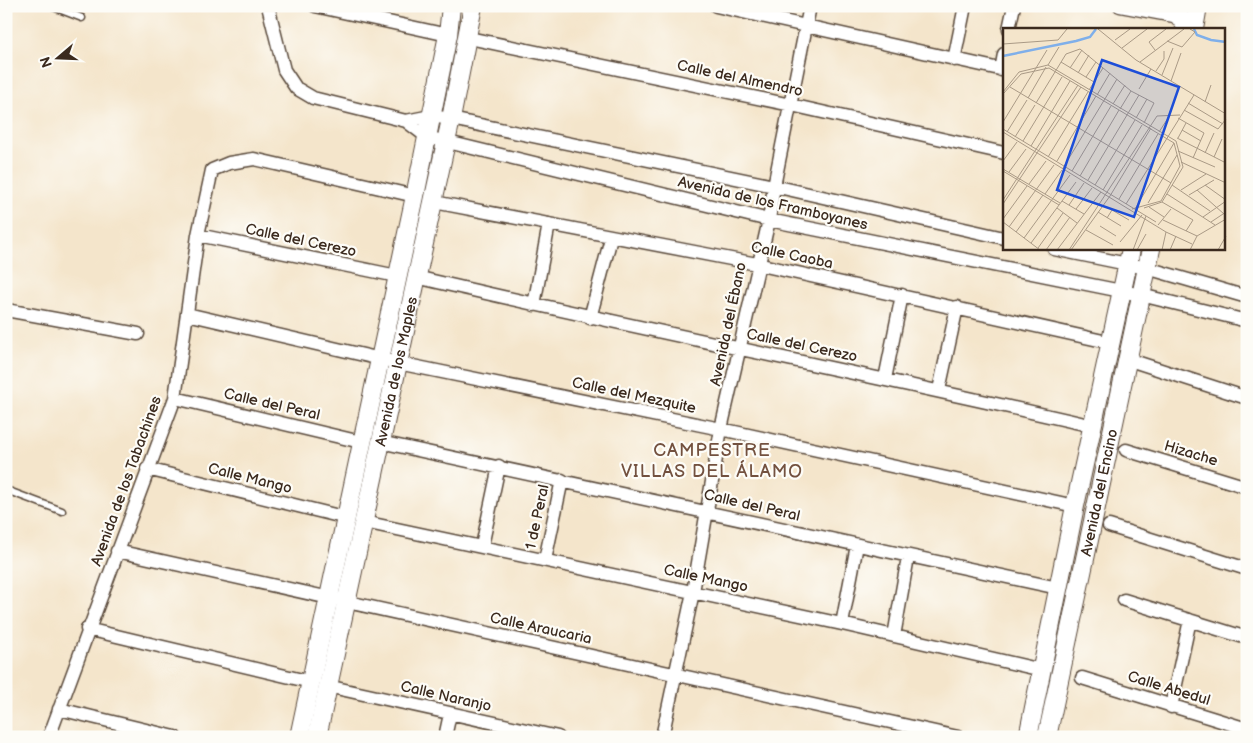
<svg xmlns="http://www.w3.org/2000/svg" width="1253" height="743" viewBox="0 0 1253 743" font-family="'Balsamiq Sans',sans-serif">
<rect width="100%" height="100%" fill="#fdfcf7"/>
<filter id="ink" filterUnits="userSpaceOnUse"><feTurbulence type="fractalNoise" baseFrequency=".02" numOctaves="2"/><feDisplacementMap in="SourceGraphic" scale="10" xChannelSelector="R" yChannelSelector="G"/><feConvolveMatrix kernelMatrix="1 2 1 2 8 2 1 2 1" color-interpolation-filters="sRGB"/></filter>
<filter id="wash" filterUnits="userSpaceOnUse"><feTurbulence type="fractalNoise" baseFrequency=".0096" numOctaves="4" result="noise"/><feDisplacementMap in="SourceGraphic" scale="20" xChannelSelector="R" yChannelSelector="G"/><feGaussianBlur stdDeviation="1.12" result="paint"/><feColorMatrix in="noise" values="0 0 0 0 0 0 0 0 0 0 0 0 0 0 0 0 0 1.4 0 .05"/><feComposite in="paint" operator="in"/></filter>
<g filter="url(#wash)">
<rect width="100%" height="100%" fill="#f4e5cb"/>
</g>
<g filter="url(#ink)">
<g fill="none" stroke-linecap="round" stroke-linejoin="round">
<defs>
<path id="lane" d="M51 6 82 18
M6 490 62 511"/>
<path id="street" d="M268 6 284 70 296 88 313 98 406 121 427 137 769 220 1141 295 1247 321
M315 6 448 35
M716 6 1004 70
M1120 6 1179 17
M1009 29 1014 6
M469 38 791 105 1004 153
M954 60 965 6
M1001 70 1004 54
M406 121 431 116 451 119 774 186 1004 238
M434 202 757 264 1112 343
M198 235 397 276
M1054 249 1147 268 1247 297
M416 277C641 330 868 374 1093 426
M534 305 549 224
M6 310 138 334
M187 314 398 363 721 429 1075 506
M590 318 611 238
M1136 362 1247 398
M885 379 902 295
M939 390 957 307
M175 398 361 442
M380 442 1058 588
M1126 450 1247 487
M147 469 347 518
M364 522 842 624 1042 670
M1109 526 1247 569
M482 546 499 466
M117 551C397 615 678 673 958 737
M545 560 562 480
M1124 600 1247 638
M842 624 857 545
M87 629 311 682
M894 636 908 557
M1082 678 1247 729
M327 686 558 737
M1171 707 1190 620
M59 709 175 737
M49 737 175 398 198 235 212 170 229 163 254 159 415 196
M445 737 450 714
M662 737 693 592 721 429 769 220 774 186 810 6"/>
<g id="secondary">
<path d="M1172 6 1188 29"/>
<path d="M1194 29 1198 6"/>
<path d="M299 737 415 196 448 35 451 6"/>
<path id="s1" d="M317 737 451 119 473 6"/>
<path d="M1028 737 1075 506 1131 249"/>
<path id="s2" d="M1047 737 1151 249"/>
</g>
</defs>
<!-- lane casing -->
<use href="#lane" stroke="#574638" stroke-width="9"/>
<!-- street casing -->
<use href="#street" stroke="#574638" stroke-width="15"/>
<!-- secondary casing -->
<use href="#secondary" stroke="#574638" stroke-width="20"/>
<!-- lane -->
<use href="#lane" stroke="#fff" stroke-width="6"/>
<!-- street -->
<use href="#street" stroke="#fff" stroke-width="12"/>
<!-- secondary -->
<use href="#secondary" stroke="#fff" stroke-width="18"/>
</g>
</g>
<g text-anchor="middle" stroke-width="4.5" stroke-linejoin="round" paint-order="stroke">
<!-- street labels -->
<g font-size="15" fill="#3b2a1e" stroke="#fdfcf7">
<text transform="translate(740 78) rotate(12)" y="5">Calle del Almendro</text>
<text transform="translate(773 203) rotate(13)" y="5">Avenida de los Framboyanes</text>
<text transform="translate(301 240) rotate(12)" y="5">Calle del Cerezo</text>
<text transform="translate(792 255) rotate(12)" y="5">Calle Caoba</text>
<text transform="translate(728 324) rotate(-78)" y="5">Avenida del Ébano</text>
<text transform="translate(802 345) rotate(12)" y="5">Calle del Cerezo</text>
<text dy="5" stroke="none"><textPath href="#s1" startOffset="374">Avenida de los Maples</textPath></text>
<text transform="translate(634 395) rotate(12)" y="5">Calle del Mezquite</text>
<text transform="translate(272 404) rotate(13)" y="5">Calle del Peral</text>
<text transform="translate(1191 453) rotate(17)" y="5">Hizache</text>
<text transform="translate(250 478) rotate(14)" y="5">Calle Mango</text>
<text transform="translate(126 481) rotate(-70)" y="5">Avenida de los Tabachines</text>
<text dy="5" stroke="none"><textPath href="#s2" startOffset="250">Avenida del Encino</textPath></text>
<text transform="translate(752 505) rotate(13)" y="5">Calle del Peral</text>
<text transform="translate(537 517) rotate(-78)" y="5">1 de Peral</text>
<text transform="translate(706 578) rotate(12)" y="5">Calle Mango</text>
<text transform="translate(541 628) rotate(12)" y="5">Calle Araucaria</text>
<text transform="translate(1169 688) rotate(17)" y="5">Calle Abedul</text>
<text transform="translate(446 696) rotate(13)" y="5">Calle Naranjo</text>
</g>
<!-- quarter labels -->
<g font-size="18" letter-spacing="1" fill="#73513f" stroke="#fdfcf7">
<text x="712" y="456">CAMPESTRE<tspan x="712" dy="21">VILLAS DEL ÁLAMO</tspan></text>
</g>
</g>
<!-- overview -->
<g transform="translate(1003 28)">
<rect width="222" height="222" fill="#f4e5cb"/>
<path fill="none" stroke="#7fafea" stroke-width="2.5" d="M191 1 194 7 208 12 223 14M0 28 73 13 87 9 93 1"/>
<path fill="none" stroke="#aa9a86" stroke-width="1" d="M95 1 133 32 223 86M112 12 127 1M164 13 179 19 192 4 187 1M0 16 55 12 64 1M119 20 144 1M152 22 146 14 163 1M58 34 91 54M137 34 181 1M45 37 56 19M67 40 79 22M153 43 161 31V23M16 44 45 37 173 113 180 139 159 174 141 180M75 45 86 27M159 47 170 20M83 49 93 34M168 53 178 25M7 59 168 155M136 61 148 41M86 62 100 40M0 64 16 44M0 66 18 46 46 40 171 115 177 138 158 173 129 181M94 67 107 45M25 70 43 39M202 74 208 57M33 75 63 26 77 21 128 63 151 75 141 95M185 75 220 96M110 76 122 57M117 81 128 63M181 82 215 101 223 91M133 90 144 71M175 90 201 105 190 130M0 94 44 22M0 101 153 194M179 102 198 113M0 104 163 204 189 216M4 104 24 72M156 104 167 87M12 109 32 77M174 110 223 135M175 110 183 95M20 113 59 49M28 118 67 53M175 123 212 139M202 125 211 105M45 129 85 64M211 129 219 111M0 133 14 114M54 133 93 68M178 134 223 155M60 140 114 51M0 141 57 175M0 143 56 177M69 143 108 78M6 144 23 121M77 148 116 82M85 152 136 67M26 156 43 133M92 157 132 92M169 157 207 183M202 157 223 172M100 162 139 97M178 162 203 146M194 162 221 186M42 166 59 142M164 166 212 197M186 167 211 152M116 171 155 106M0 172 75 57M59 173 81 186M159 174 190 192 183 203M145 175 174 127M0 176 78 59M123 176 191 67M66 177 81 155M146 179 161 189M54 180 74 195M73 181 89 160M132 181 171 115M95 184 118 198M200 189 223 173M104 190 109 182 126 192M0 191 24 158M160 192 194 208M0 194 37 222M208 194 223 184M155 197 168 181M97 198 113 208M6 199 51 137M83 202 110 217M13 204 40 167M21 210 67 147M117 214 139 187M28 215 73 154M35 220 60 185M43 222 67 189M54 222 98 164M66 222 154 88 177 87M68 222 107 168 148 100M130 222 143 188M134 222 143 206M159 222 163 204M167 222 173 208M187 222 194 208 223 191M215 222 223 208"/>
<path fill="#1d4ed8" fill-opacity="0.15" stroke="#1d4ed8" stroke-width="2.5" d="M99 32 176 59 131 189 54 162Z"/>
<rect width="222" height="222" fill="none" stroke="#3b2a1e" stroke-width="2.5"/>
</g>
<!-- margin -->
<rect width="1253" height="743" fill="none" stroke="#fdfcf7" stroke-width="25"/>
<!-- north arrow -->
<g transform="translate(58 58) rotate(251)" stroke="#fdfcf7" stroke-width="4" paint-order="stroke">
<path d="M0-4L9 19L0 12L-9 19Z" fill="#3b2a1e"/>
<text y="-8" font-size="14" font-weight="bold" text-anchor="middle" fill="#3b2a1e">N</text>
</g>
</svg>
